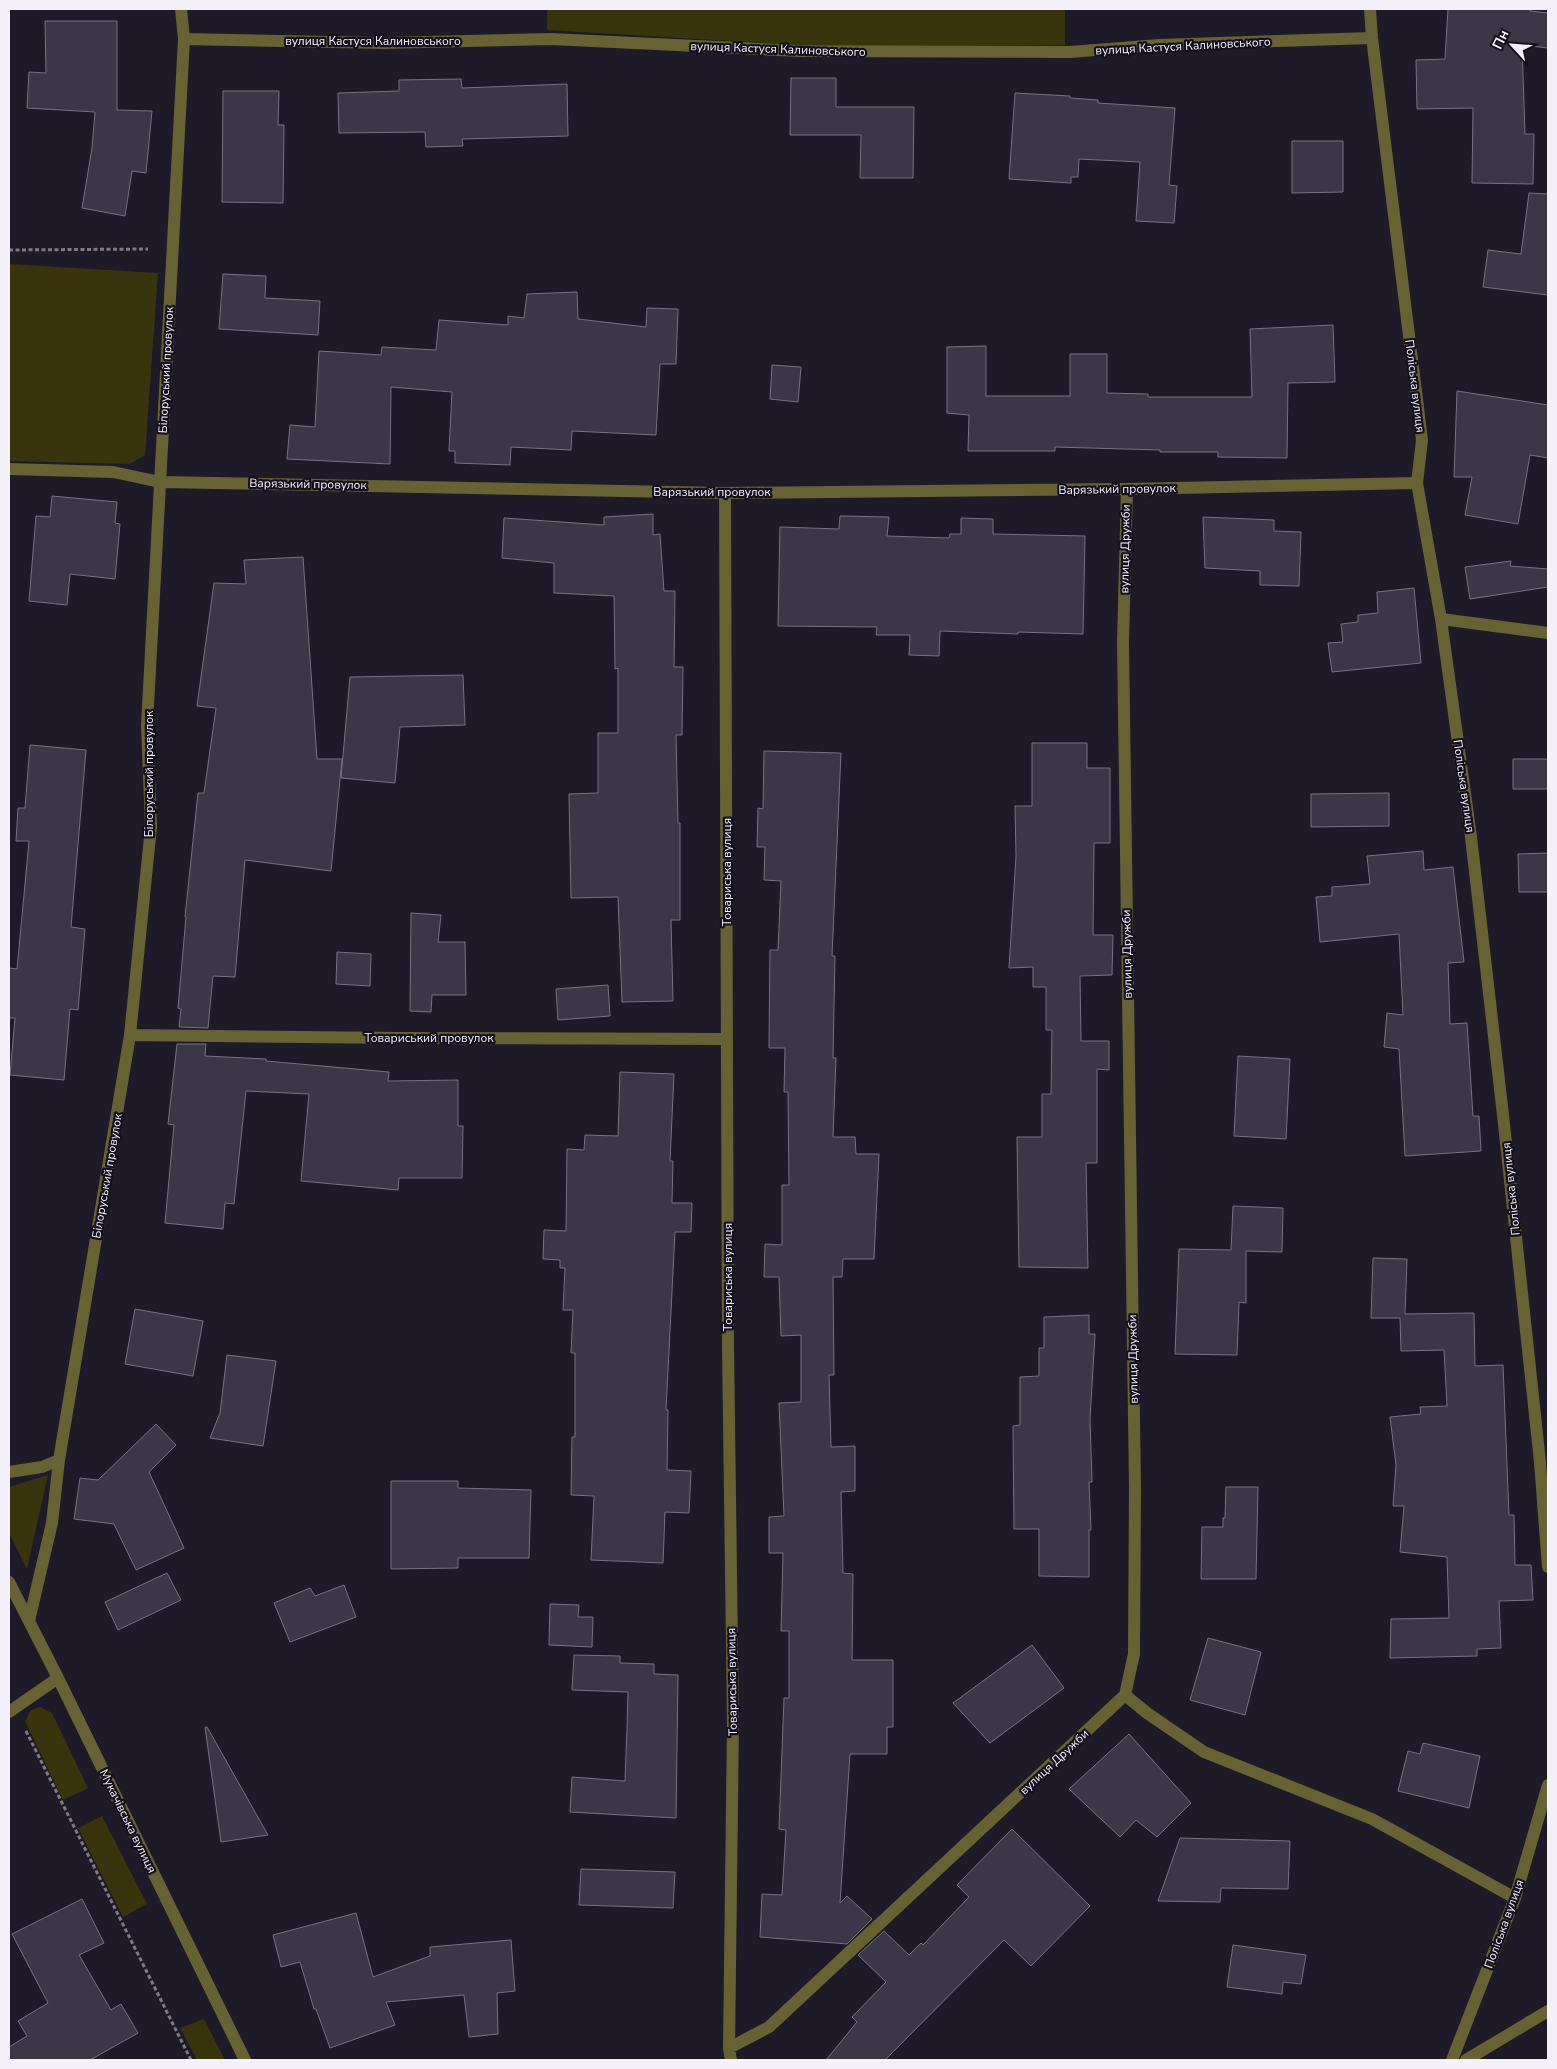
<svg xmlns="http://www.w3.org/2000/svg" width="1557" height="2069" viewBox="0 0 1557 2069" font-family="'Nunito Sans',sans-serif">
<rect width="100%" height="100%" fill="#1e1a28"/>
<!-- green -->
<path fill="#38340e" d="M547 9H1065V45H797L547 30Z
M9 264 158 273 145 455 130 464 9 461Z
M48 1475 27 1569 9 1533V1487Z
M40 1707 52 1713 88 1788 63 1800 25 1721 31 1710Z
M102 1816 147 1904 123 1917 78 1828Z
M204 2019 225 2060H197L180 2028Z"/>
<!-- building -->
<path fill="#3c3747" stroke="#777283" d="M1448 9H1530V11L1548 13V48L1522 45 1525 134H1534L1533 184 1472 183 1473 108 1417 109 1416 60 1445 59Z
M45 21H117V110L152 111 146 173 132 171 125 216 82 208 92 148 95 112 27 108 29 72 46 73Z
M791 78H836V107H914L913 178H860L861 135H790Z
M461 79 462 88 567 84 568 136 462 139 463 146 426 147 425 132 339 133 338 93 399 91V80Z
M223 91H279L278 125H284L283 203 222 202Z
M1015 93 1070 96V98L1098 100V103L1175 108 1169 185 1177 186 1174 223 1136 221 1140 162 1079 159 1078 177H1071V183L1009 179Z
M1292 141H1343V192L1292 193Z
M1529 193 1548 194V295L1483 287 1488 250 1521 254Z
M223 274 266 276 265 298 320 301 318 335 219 329Z
M577 292 578 319 646 327 647 308 678 309 676 364H660L656 435 572 431 571 450 511 447 510 465 455 463V451H449L452 392 391 387 390 464 287 459 290 425 315 427 319 351 381 355 382 347 436 350 439 320 508 325V316L524 318 527 294Z
M1333 325 1335 382 1288 383 1287 458 1218 457V452H1160V450L1055 447V451H968L969 415 947 413V347L986 346V396H1070V354H1107V393L1148 394V397H1252L1250 329Z
M772 365 801 367 798 402 770 399Z
M1457 391 1548 405V458L1530 455 1518 524 1465 515 1472 477H1454Z
M52 496 117 502 115 523 120 524 115 579 70 574 67 605 29 601 36 516 50 517Z
M653 514V535L660 534 664 591H675L674 667H683L682 735H676L678 823H680V920H671L673 1001 622 1002 618 897 571 898 569 794 598 793V733H618V668L615 669 614 596 554 593V563L502 558 504 518 604 525V517Z
M840 516 889 517 887 536 949 538 950 534H961V518L993 519V534L1085 536 1083 634 1018 632V634L940 631 939 656 909 655 910 635H876L877 627 778 626 780 527 839 529Z
M1203 517 1274 520V531L1301 532 1299 586 1260 585V571L1205 568Z
M303 557 317 759H342L331 871 245 860 235 977 213 976 208 1028 179 1027 181 1009 178 1008 186 917H185L198 793H204L216 708 197 706 214 583 246 584 244 560Z
M1511 561 1510 566 1548 569V587L1470 599 1465 567Z
M1414 588 1421 663 1332 672 1328 643 1343 642 1341 624 1358 622V615L1378 613 1377 592Z
M463 675 465 725 400 727 395 783 341 778 350 677Z
M1032 743H1087V768H1110V843H1094L1093 935H1113L1112 975 1080 976 1081 1041H1109V1070L1097 1069V1163H1086L1088 1268 1019 1267 1017 1137H1042V1094H1051L1052 1030H1046V987H1033V967L1009 968 1016 856 1015 806H1032Z
M30 745 86 750 71 927 85 929 78 1010 70 1009 64 1080 10 1075 15 1018H9V968L17 969 29 841H16L18 808H25Z
M764 751 841 753 832 956H835L833 1058H836L833 1137H855L856 1154H879L874 1259H843L842 1277H833L834 1375H829L831 1447 855 1446V1491L841 1492 843 1573 853 1574 852 1660H893V1727H887V1754H850L840 1903 847 1896 872 1919 847 1944 760 1937 762 1894 782 1895 786 1830 779 1829 784 1698H789V1631H781L783 1553H769V1517L784 1516 779 1403 801 1402V1335L781 1336 779 1277H764L765 1244 782 1245V1185H789L788 1092H784L785 1048H769L770 950H778L781 881 764 880 765 847H757L758 808 763 809Z
M1513 759H1548V789H1513Z
M1389 793V826L1311 827V794Z
M1423 851 1424 870 1453 867 1464 962 1448 963 1450 1024 1467 1023 1473 1116H1479L1481 1151 1405 1156 1399 1049 1384 1047 1387 1013 1403 1015 1399 934 1320 942 1316 897 1332 896V887L1370 884 1367 856Z
M1548 853V892H1519L1518 854Z
M411 913 441 915 438 942H465L466 995H432L431 1012 410 1011Z
M337 952 371 954 370 986 336 984Z
M608 985 610 1016 558 1020 556 989Z
M177 1044H206L205 1056 266 1059V1061L389 1072 388 1081 458 1080V1126H463L462 1178H399L398 1190 301 1181 309 1094 246 1091 234 1204 225 1203 223 1229 165 1223 174 1125 168 1124Z
M1238 1056 1290 1059 1286 1139 1234 1136Z
M620 1072 674 1074 670 1161H673L672 1203H692L691 1232H675L666 1410H668L667 1470 691 1471 689 1513 665 1512 663 1563 591 1560 594 1496 571 1495 572 1437H575V1353H571L573 1310H563L565 1268H560V1260L543 1259 544 1230 566 1231 567 1149 584 1150 585 1135 618 1136Z
M1233 1206 1283 1208 1282 1252 1246 1251V1303L1239 1302 1237 1355 1175 1354 1179 1249 1231 1250Z
M1373 1258 1407 1259 1405 1314 1474 1313 1475 1366 1503 1365 1509 1515H1514L1515 1565H1531L1533 1600 1499 1601 1501 1648 1477 1649V1656L1390 1658 1391 1619 1449 1618 1447 1557 1400 1552 1404 1506H1393L1396 1465 1390 1417 1421 1414 1420 1407 1447 1406 1444 1350 1401 1351 1400 1318H1371Z
M135 1309 203 1321 193 1376 125 1364Z
M1089 1315V1334H1095L1090 1419 1092 1482H1089L1091 1530H1089V1577L1039 1576V1529H1014L1013 1426 1020 1425V1377L1039 1376V1348H1044V1317Z
M227 1355 276 1361 263 1446 210 1438 220 1413Z
M156 1424 176 1445 149 1472 184 1548 136 1570 114 1524 74 1519 80 1478 98 1480Z
M391 1481H458V1488L531 1490 529 1558H458V1568L391 1569Z
M1226 1487H1258L1256 1579H1201L1202 1527H1223V1518H1225Z
M167 1573 181 1600 118 1630 105 1602Z
M344 1585 356 1617 290 1642 274 1603 310 1588 315 1596Z
M550 1604 579 1605 578 1617H593L592 1647 549 1645Z
M1208 1638 1261 1652 1245 1715 1190 1700Z
M1032 1645 1064 1688 990 1743 953 1703Z
M574 1655 620 1656V1663L654 1664V1674L678 1675 676 1818 570 1812 572 1777 625 1781 627 1729 628 1692 572 1690Z
M205 1727H207L268 1835 221 1842Z
M1129 1734 1191 1803 1157 1837 1136 1820 1120 1837 1069 1789Z
M1423 1743 1480 1756 1469 1808 1398 1791 1408 1751 1420 1754Z
M1012 1829 1090 1906 1031 1966 1004 1940 885 2060H826L857 2022 852 2017 886 1982 858 1955 884 1931 909 1955 921 1943 923 1945 969 1897 957 1885Z
M1180 1838 1290 1841 1288 1889 1221 1888 1220 1902 1158 1901Z
M581 1869 675 1872 673 1908 579 1905Z
M82 1899 104 1943 79 1955 111 2010 121 2004 138 2033 90 2060H9V2047L27 2036 18 2021 48 2003 12 1934Z
M356 1913 373 1977 430 1956V1947L511 1940 515 1991 497 1993 498 2034 469 2037 464 1995 386 2002 395 2025 330 2048 316 2009H314L300 1962 281 1967 273 1935Z
M1233 1945 1306 1955 1301 1984 1283 1982 1282 1994 1227 1987Z"/>
<g fill="none" stroke-linecap="round" stroke-linejoin="round">
<!-- path -->
<path stroke="#7d7985" stroke-width="3" stroke-dasharray="4 2.5" stroke-linecap="butt" d="M9 250 148 249
M26 1731 191 2060"/>
<!-- minor -->
<path stroke="#676233" stroke-width="12" d="M1370 9 1372 38 1422 440 1417 483 1441 619 1471 837 1503 1115 1540 1462 1548 1567
M184 39 384 43 551 39 800 51 1070 52 1159 45 1372 38
M9 469 113 472 160 482 725 493 1127 489 1417 483
M725 493 728 1345 733 1722 729 2048 731 2060
M1441 619 1548 633
M130 1035 399 1038 727 1039
M9 1472 42 1467 59 1460
M9 1582 58 1678 245 2060
M29 1621 52 1523 59 1460 130 1035 151 827 147 725 184 39 181 9
M1125 1695 1147 1713 1204 1752 1372 1819 1515 1898
M9 1712 58 1678
M729 2048 769 2027 1125 1695 1134 1654 1135 1488 1123 642 1127 489
M1452 2060 1515 1898 1548 1785
M1466 2060 1548 2011"/>
</g>
<g text-anchor="middle" stroke-width="4.5" stroke-linejoin="round" paint-order="stroke">
<!-- street labels -->
<g font-size="12" fill="#f3f0fa" stroke="#15101e">
<text x="373" y="45">вулиця Кастуся Калиновського</text>
<text transform="translate(1183 46) rotate(-3)" y="4">вулиця Кастуся Калиновського</text>
<text transform="translate(778 49) rotate(2)" y="4">вулиця Кастуся Калиновського</text>
<text transform="translate(166 370) rotate(-87)" y="4">Білоруський провулок</text>
<text transform="translate(1415 386) rotate(83)" y="4">Поліська вулиця</text>
<text transform="translate(308 484) rotate(1)" y="4">Варязький провулок</text>
<text transform="translate(1117 489) rotate(-1)" y="4">Варязький провулок</text>
<text x="712" y="496">Варязький провулок</text>
<text transform="translate(1125 549) rotate(-89)" y="4">вулиця Дружби</text>
<text transform="translate(149 774) rotate(-90)" y="4">Білоруський провулок</text>
<text transform="translate(1464 786) rotate(82)" y="4">Поліська вулиця</text>
<text transform="translate(727 872) rotate(-90)" y="4">Товариська вулиця</text>
<text transform="translate(1127 954) rotate(-91)" y="4">вулиця Дружби</text>
<text x="429" y="1042">Товариський провулок</text>
<text transform="translate(107 1176) rotate(-80)" y="4">Білоруський провулок</text>
<text transform="translate(1511 1189) rotate(-96)" y="4">Поліська вулиця</text>
<text transform="translate(728 1277) rotate(-90)" y="4">Товариська вулиця</text>
<text transform="translate(1133 1359) rotate(-91)" y="4">вулиця Дружби</text>
<text transform="translate(732 1682) rotate(-91)" y="4">Товариська вулиця</text>
<text transform="translate(1054 1762) rotate(-43)" y="4">вулиця Дружби</text>
<text transform="translate(128 1821) rotate(64)" y="4">Мукачівська вулиця</text>
<text transform="translate(1504 1924) rotate(-70)" y="4">Поліська вулиця</text>
</g>
</g>
<!-- border -->
<rect width="1557" height="2069" fill="none" stroke="#f3f0fa" stroke-width="20"/>
<!-- north arrow -->
<g transform="translate(1512 45) rotate(296)" stroke="#15101e" stroke-width="4" paint-order="stroke">
<path d="M0-4L9 19L0 12L-9 19Z" fill="#f3f0fa"/>
<text y="-8" font-size="14" font-weight="bold" text-anchor="middle" fill="#f3f0fa">Пн</text>
</g>
</svg>
